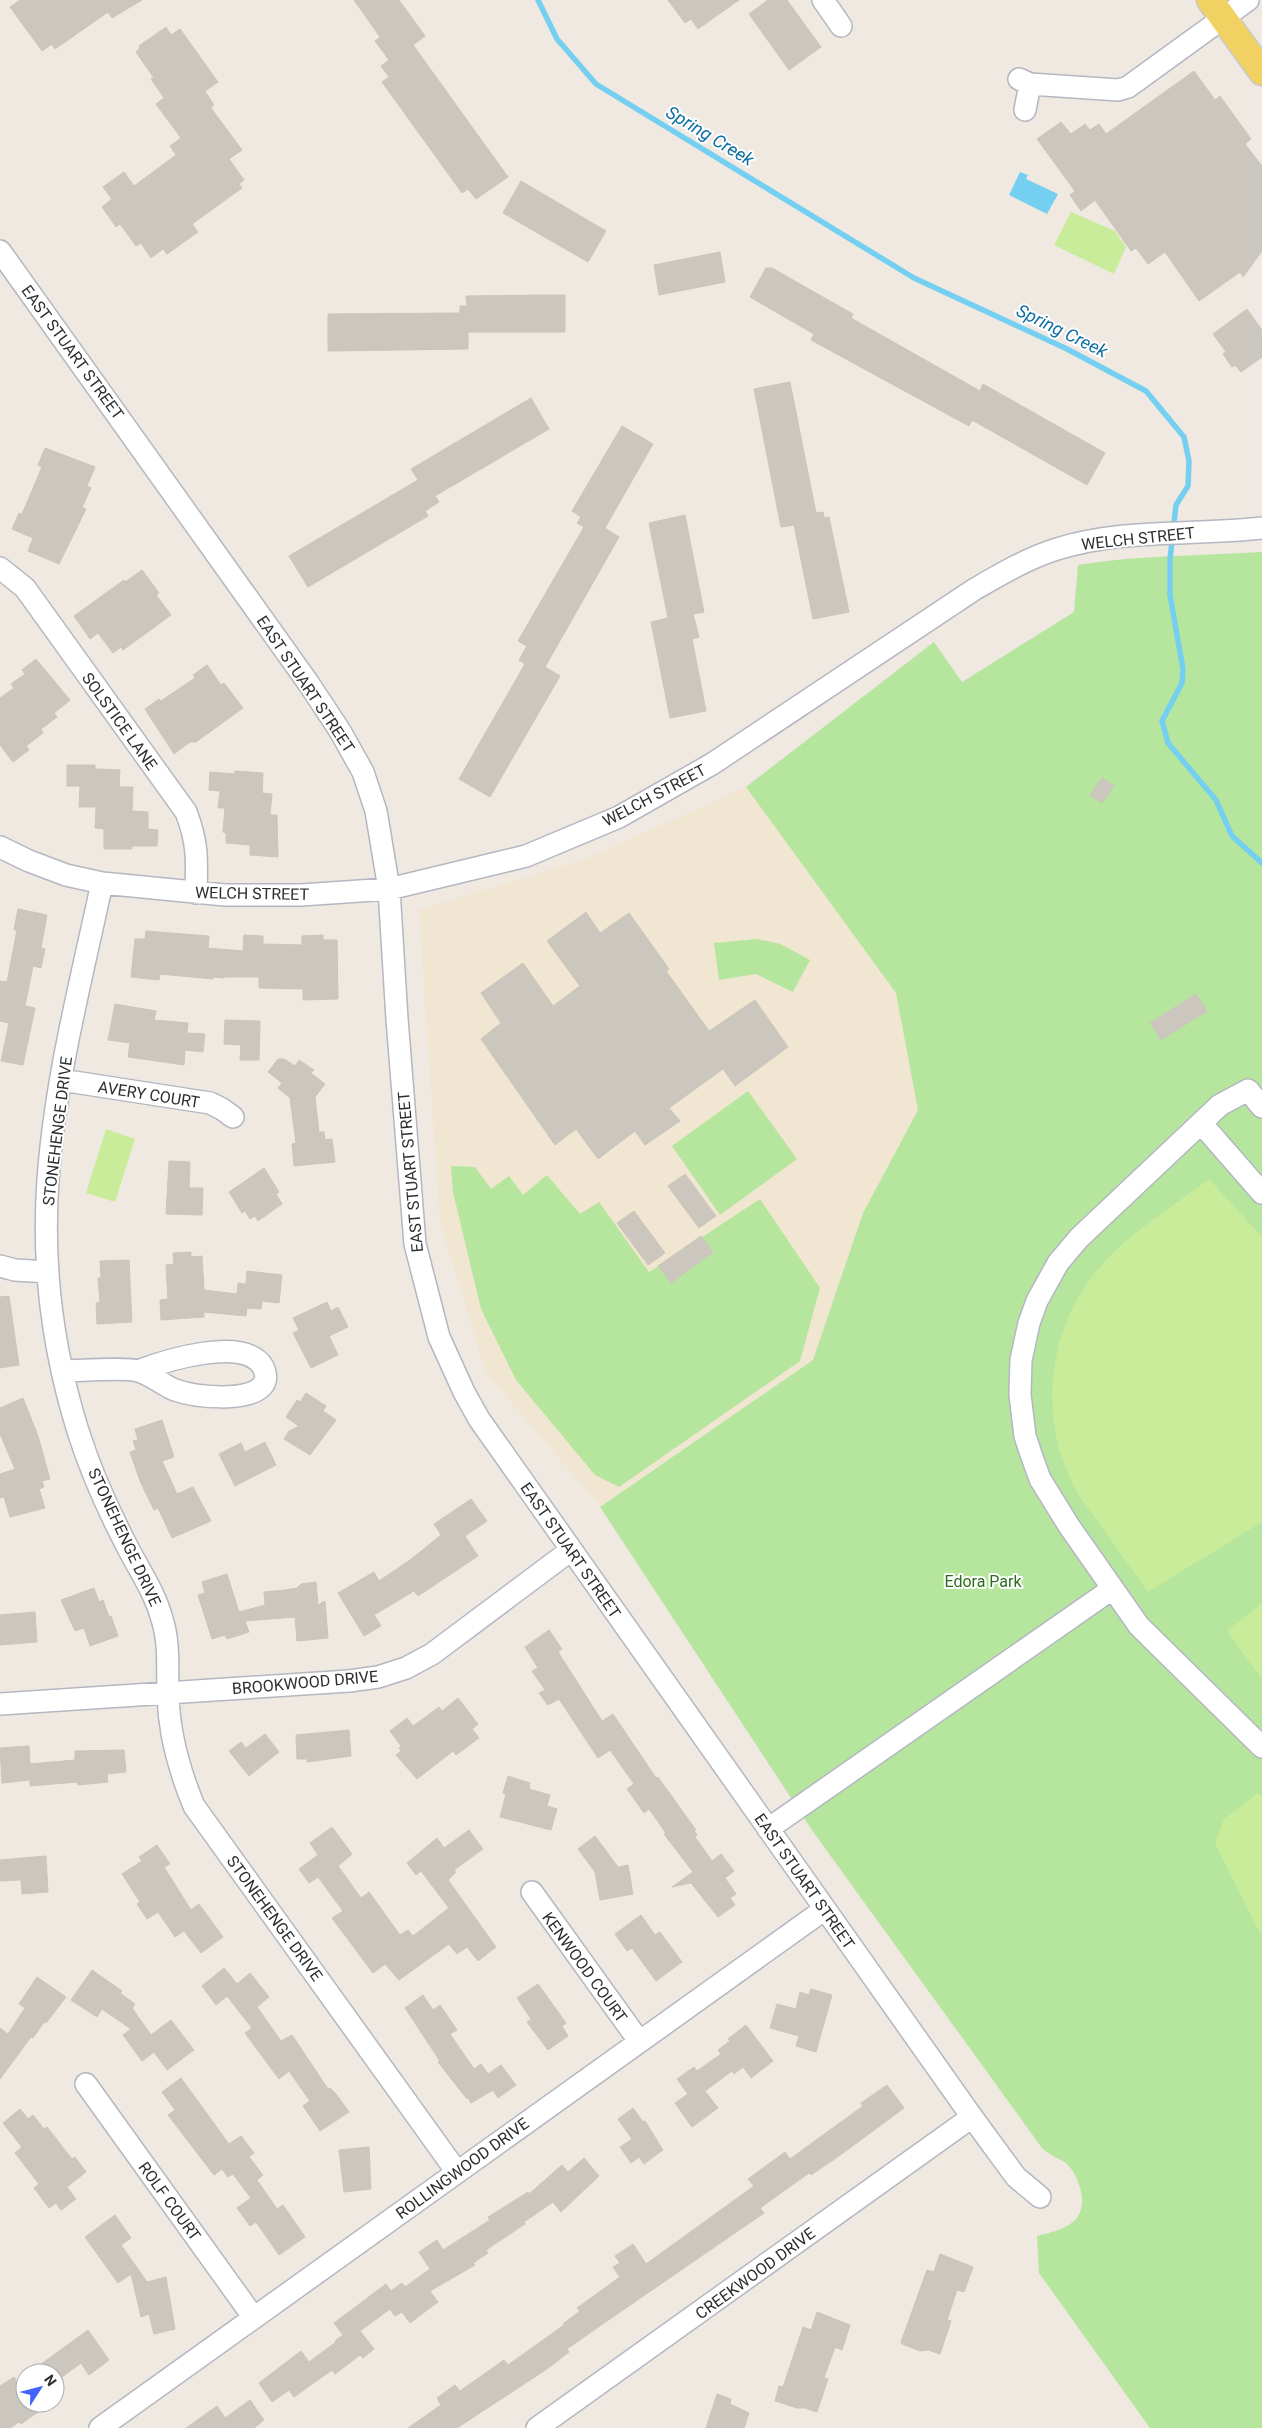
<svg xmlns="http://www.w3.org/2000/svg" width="1262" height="2428" viewBox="0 0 1262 2428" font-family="Roboto,sans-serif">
<rect width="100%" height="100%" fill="#efe9e1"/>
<!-- education -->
<path fill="#f0e6d1" d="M746 787 896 993 918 1110 863 1213 813 1360 600 1506 486 1373 440 1222 419 910 586 859Z"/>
<!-- green -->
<path fill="#b6e59e" d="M1262 552V2428H1150L1039 2273 1037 2236C1049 2233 1063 2230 1073 2222 1090 2208 1080 2178 1068 2165 1061 2158 1049 2156 1042 2148L814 1833 600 1507 813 1360 863 1213 918 1110 896 993 746 787 934 642 962 682 1074 612 1078 565C1138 555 1201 556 1262 552Z
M757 939 780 944 810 960 793 992 756 974 719 980 714 943Z
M748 1091 797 1159 720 1215 672 1146Z
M451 1166 475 1167 491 1189 509 1176 523 1195 547 1175 580 1214 599 1202 649 1272 760 1199 820 1288 800 1361 619 1487 595 1475 516 1380 481 1309 453 1192Z"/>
<!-- pitch -->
<path fill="#c9ec9a" d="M1071 212 1115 231 1126 247 1114 274 1054 245Z
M106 1129 135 1139 115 1202 86 1193Z
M1209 1179 1262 1237V1522L1148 1592C1132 1570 1116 1547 1100 1524 1089 1510 1078 1496 1071 1480 1036 1407 1051 1316 1108 1258 1136 1229 1177 1204 1209 1179Z
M1262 1603V1679L1227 1631Z
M1258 1793 1262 1797V1933L1257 1928 1215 1843 1224 1819Z"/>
<!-- water -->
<path fill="#75cff0" d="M1020 172 1028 175 1026 179 1058 194 1047 214 1009 195Z"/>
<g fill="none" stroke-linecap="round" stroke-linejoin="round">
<!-- stream -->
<path stroke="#75cff0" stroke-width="5.5" d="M538 0 557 39 596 84 914 278 1067 349 1146 391 1184 437 1189 461 1188 486 1176 505 1170 559V595L1183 669 1182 683 1162 721 1168 743 1216 800 1232 836 1262 863"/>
</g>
<!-- building -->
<path fill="#cbc7bf" stroke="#cbc5ba" d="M20 0H142L112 18 108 12 55 49 52 44 42 51 10 7Z
M354 0H399L425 36 413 45 508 177 476 199 468 189 462 193 382 82 389 77 381 66 389 60 375 41 380 37Z
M668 0H739L698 29 691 19 685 23Z
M768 0H787L821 47 789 70 749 14Z
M166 27 171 35 180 29 218 82 205 91 214 105 211 108 242 150 229 159 244 180 239 184 242 188 192 224 198 232 167 254 163 249 151 258 141 243 136 246 120 224 116 227 102 207 112 199 103 187 124 172 134 186 176 155 170 146 181 138 156 104 164 98 151 79 154 78 136 52 140 48 139 46Z
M1194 71 1215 100 1220 96 1251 139 1245 144 1262 166V251L1243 277 1240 272 1199 301 1165 252 1148 264 1136 248 1131 251 1095 200 1081 211 1070 195 1075 191 1037 139 1061 122 1071 134 1085 124 1090 130 1099 124 1106 134Z
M521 181 606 231 588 262 503 213Z
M720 252 725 282 659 295 654 265Z
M766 268H772L807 288 853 314 851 318 980 391 983 384 1105 453 1087 485 972 420 969 426 811 340 814 334 750 297Z
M547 295H565V332H468V349L328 351V314L460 313V306H467L466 296Z
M1247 309 1262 330V357L1241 372 1235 365 1232 367 1223 354 1226 352 1213 334Z
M790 382 816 513 823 512 824 518 829 517 849 612 813 619 794 525 781 527 754 389Z
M531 398 549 429 435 496 439 502 425 511 428 516 308 587 289 556 418 480 411 469Z
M622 426 653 444 605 528 619 537 545 667 560 676 490 797 459 779 525 664 519 660 527 646 518 641 584 527 577 523 581 517 572 511Z
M45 448 95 467 87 486 91 488 82 507 86 509 59 564 28 551 33 538 12 529 19 513 22 514 42 467 38 465Z
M685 515 704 612 693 614 699 637 692 639 706 711 670 718 651 622 668 618 649 523Z
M142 570 159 593 156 595 171 615 123 650 121 647 113 653 98 633 90 639 74 616 124 580 125 582Z
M36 659 70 700 54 713 57 717 41 729 43 733 26 746 29 750 13 762 0 745V698L14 688 11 684 25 674 22 670Z
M207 665 221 685 224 683 243 708 196 742H190L174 754 145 709 159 699 161 701 195 678 193 675Z
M67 765H95V769L120 770 119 787H133L132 811 148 812V829L158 830 157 846H132V849H104V829L95 828 96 807H79L80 786H67Z
M235 771 263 773 262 793 272 794 270 815H277L278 857 250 855V845L226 843V833L223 832 225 808H218L220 791 209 790 210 772 235 774Z
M1102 778 1114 786 1102 803 1090 795Z
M18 909 47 915 41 948 45 949 41 968 33 966 25 1006 35 1008 23 1065 1 1061 9 1023 0 1021V981L7 982 17 930H14Z
M586 912 600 933 629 913 669 969 666 971 709 1031 755 1000 788 1047 735 1086 723 1069 669 1108 680 1121 645 1145 635 1131 598 1159 576 1129 555 1145 481 1039 501 1023 481 993 523 963 553 1006 580 986 547 941Z
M146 931 209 936 208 948 243 951 244 935 263 936V944L302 945V936L323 935V940H337L338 999 303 1000V989L259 988V977H224V978L213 977V979L160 974 159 980 131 977 135 939H145Z
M1196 994 1207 1011 1161 1040 1150 1023Z
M115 1004 156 1011 154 1020 188 1023 187 1033 205 1034 203 1052 185 1050 184 1065 128 1057 130 1043 108 1040Z
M225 1020 260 1021 259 1060H240L241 1045 224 1044Z
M278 1059H284L295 1066 299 1060 314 1070 311 1073 325 1084 315 1097 319 1132H324L325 1140 332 1139 335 1162 294 1166 292 1144 296 1143 290 1098 278 1088 282 1083 268 1072Z
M169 1161 190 1162 189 1188H203L202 1215 166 1214Z
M264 1168 279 1192 276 1194 282 1204 258 1221 255 1216 250 1219 245 1211 242 1213 229 1192Z
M685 1174 716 1216 699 1228 668 1186Z
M634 1211 665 1253 648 1265 617 1223Z
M701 1236 713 1252 671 1283 658 1266Z
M191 1252V1257L202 1256 204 1290 237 1294 238 1283 246 1284 247 1271 282 1275 279 1303 262 1301 261 1309 247 1308 246 1316 204 1312V1317L161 1320 160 1300 168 1299 166 1265 174 1264 173 1253Z
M129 1260 132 1322 97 1324 96 1303 100 1302 98 1278H101L100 1261Z
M9 1296 19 1365 0 1368V1297Z
M327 1302 331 1311 338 1307 348 1327 329 1336 338 1355 311 1368 293 1333 299 1330 293 1318Z
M306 1393 326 1406 323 1411 336 1420 310 1455 284 1439 289 1431 299 1426 286 1417 297 1400 300 1402Z
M23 1398 38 1436 50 1479 42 1481 44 1487 39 1489 45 1508 10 1517 4 1497 0 1498V1474L15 1469 0 1434V1408Z
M162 1420 174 1457 162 1461 177 1494 193 1487 211 1521 172 1538 158 1508 154 1510 140 1481 130 1452 136 1450 133 1441 138 1440 135 1429Z
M265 1442 276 1465 235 1486 219 1454 241 1443 245 1452Z
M471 1499 487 1521 465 1536 478 1556 418 1596 414 1591 374 1615 381 1626 364 1636 338 1593 374 1572 379 1581 410 1560 441 1535 434 1524Z
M227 1574 239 1612 265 1605 264 1592 285 1590 297 1588 301 1584 316 1582 318 1605 325 1601 328 1638 297 1641 295 1617 245 1621 249 1632 227 1639 225 1635 212 1639 198 1595 205 1593 202 1582Z
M94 1588 99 1602 103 1600 109 1617 111 1616 118 1636 90 1646 84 1628 75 1631 61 1600Z
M35 1612 37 1642 0 1645V1615Z
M549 1630 562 1649 558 1652 602 1721 613 1714 656 1778 658 1777 696 1830 694 1831 697 1835 695 1837 712 1861 721 1854 734 1871 725 1878 736 1894 730 1898 735 1905 718 1917 691 1883 672 1887 693 1872 664 1834 666 1833 649 1809 644 1813 627 1789 634 1784 610 1750 598 1758 559 1699 548 1705 539 1693 545 1690 532 1671 538 1668 525 1647Z
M458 1698 478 1724 472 1729 479 1738 456 1755 453 1751 417 1779 396 1755 401 1751 399 1748 401 1746 390 1731 407 1718 413 1726 439 1707 442 1711Z
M349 1730 351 1756 307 1762V1759H297L296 1735Z
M265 1734 279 1752 249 1776 229 1751 241 1742 246 1748Z
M29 1746 30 1764 75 1760V1751L124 1750 126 1772 107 1774 108 1782 78 1785 77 1782 30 1786V1780L2 1783 0 1748Z
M508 1776 530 1783 529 1789 550 1795 547 1806 557 1809 551 1830 500 1817 506 1794 503 1793Z
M332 1827 352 1854 338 1866 361 1898 369 1892 400 1935 408 1930 413 1936 449 1908 421 1871 416 1875 407 1863 437 1838 444 1848 469 1830 483 1849 454 1870 456 1872 448 1880 496 1947 478 1961 467 1947 457 1954 449 1944 399 1980 385 1964 373 1973 332 1918 343 1911 318 1877 309 1883 299 1869 318 1855 310 1843Z
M595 1836 618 1867 628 1865 633 1894 600 1900 595 1872 578 1849Z
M157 1845 170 1864 164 1867 191 1910 199 1904 223 1937 201 1953 184 1931 175 1937 158 1912 147 1919 137 1904 140 1902 122 1874 142 1861 139 1857Z
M46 1856 48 1892 22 1894 21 1880 0 1881V1860Z
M641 1915 655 1935 660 1932 682 1962 656 1981 632 1948 627 1951 615 1934Z
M224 1968 237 1984 250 1973 269 1997 257 2007 281 2041 292 2035 328 2089 330 2088 336 2094 349 2112 320 2131 303 2106 310 2101 289 2071 279 2079 245 2033 252 2028 227 1996 216 2005 202 1986Z
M92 1970 122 1991 120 1993 135 2004 132 2008 151 2035 171 2020 194 2050 167 2070 154 2052 142 2061 123 2035 131 2029 102 2009 97 2017 71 2000Z
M37 1977 66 1997 46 2023 44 2022 33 2038 31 2037 0 2079V2028L8 2034 25 2008 19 2004Z
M538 1984 566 2023 562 2026 568 2036 548 2050 527 2022 531 2019 517 1998Z
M811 1989 832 1995 816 2052 796 2046 799 2036 770 2028 777 2004 796 2009 800 1992 809 1995Z
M423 1995 433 2010 440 2005 457 2030 450 2034 474 2069 481 2064 488 2074 501 2065 516 2085 498 2098 493 2090 471 2103 468 2098 467 2099 438 2062 440 2061 405 2008Z
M746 2025 773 2061 751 2078 743 2067 734 2074 732 2071 705 2091 718 2108 692 2127 675 2103 688 2094 677 2079 694 2067 697 2071 721 2054 718 2050 730 2041 728 2039Z
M181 2078 229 2144 241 2136 254 2153 249 2157 263 2175 257 2180 277 2209 283 2205 305 2237 279 2255 256 2222 250 2226 237 2208 251 2198 233 2174 228 2177 222 2169 214 2175 168 2115 175 2110 162 2092Z
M887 2085 904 2108 839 2156 811 2175 809 2173 760 2208 764 2213 594 2330 567 2349 569 2352 547 2369 457 2428H408L441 2405 437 2398 455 2385 460 2391 504 2360 508 2365 564 2325 563 2324 580 2311 577 2308 620 2277 613 2267 620 2263 615 2256 633 2244 646 2264 754 2186 748 2179 785 2152 790 2159 863 2106 861 2103Z
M633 2108 643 2122 645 2121 663 2150 644 2164 639 2157 631 2163 620 2147 632 2139 618 2119Z
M20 2109 28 2119 33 2115 44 2129 47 2127 72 2159 75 2157 86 2172 67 2187 76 2199 61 2210 56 2203 49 2208 34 2188 39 2184 15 2153 22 2147 3 2123Z
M369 2147 371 2189 344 2192 339 2150Z
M584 2158 599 2176 561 2212 553 2202 524 2222 525 2224 486 2250 488 2253 473 2263 475 2265 430 2291 438 2302 410 2323 402 2312 395 2316 390 2309 360 2331 374 2349 363 2358 360 2355 335 2374 332 2370 294 2397 289 2390 272 2402 259 2383 301 2351 309 2362 336 2342 335 2341 343 2335 334 2323 386 2284 391 2291 402 2283 405 2287 430 2269 419 2252 437 2240 443 2250 490 2220 488 2217 528 2192 529 2194 562 2165 568 2172Z
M115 2215 131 2238 121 2245 147 2282 166 2277 175 2329 154 2334 149 2314 141 2317 131 2274 118 2283 85 2237Z
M940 2254 973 2267 964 2292 957 2290 947 2320 951 2321 940 2354 928 2350 920 2351 902 2344 901 2342 927 2270 934 2272Z
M817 2312 850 2325 842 2350 835 2347 824 2378 828 2379 817 2412 805 2408H797L775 2401 779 2386 783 2387 803 2327 811 2330Z
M88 2330 109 2360 89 2375 81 2363 55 2382V2373H29Z
M25 2376V2403H51L21 2424 19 2422 10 2428H0V2386L14 2377 17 2382Z
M717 2394 731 2399 730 2404 749 2413 744 2428H706Z
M250 2400 264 2420 254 2428H186L217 2406 225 2418Z"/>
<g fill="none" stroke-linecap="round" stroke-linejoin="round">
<defs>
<path id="minor" d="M823 0 841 26
M1019 79 1030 84 1118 90 1128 87 1248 0
M1025 110 1030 84
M0 251 309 684 340 731 363 772 376 811 389 889 397 1019 415 1244 439 1337 464 1392 479 1419 972 2117 1016 2177 1040 2197
M0 568 25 588 186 812C198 843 197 860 196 893
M0 847 29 861 66 875 102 883 225 895H301L389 889 526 856 619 817 712 764 975 589C1001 574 1028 558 1057 549 1124 528 1194 536 1262 528
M102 883C81 981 55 1080 48 1180 42 1264 53 1351 78 1431 91 1472 109 1512 129 1550 141 1573 155 1593 162 1619 170 1644 167 1669 168 1695 169 1734 179 1770 194 1806L457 2172
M61 1080 210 1103 222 1109 233 1117
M1262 1107 1248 1090 1220 1105 1079 1238 1058 1263 1037 1301 1029 1323 1021 1360 1020 1395 1025 1436 1032 1457 1040 1479 1069 1526 1139 1626 1262 1747
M1201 1123 1262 1193
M0 1266 15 1270 48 1272
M63 1371C80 1371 125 1367 138 1371 152 1375 163 1385 175 1390 195 1397 249 1403 263 1385 267 1380 266 1373 263 1367 245 1335 164 1361 138 1371
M0 1704 349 1681 378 1677 406 1668 432 1654 571 1550
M768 1829 1112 1589
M532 1892 639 2041
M86 2084 254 2318
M100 2428 825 1909
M537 2428 972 2117"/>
<path id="major" d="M1210 0 1262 72"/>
</defs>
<!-- minor casing -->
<use href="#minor" stroke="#b4b7c1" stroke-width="24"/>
<!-- major casing -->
<use href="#major" stroke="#c9c9c9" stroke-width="29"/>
<!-- minor -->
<use href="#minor" stroke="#fff" stroke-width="21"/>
<!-- major -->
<use href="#major" stroke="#f2d163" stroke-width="26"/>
</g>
<g text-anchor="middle" stroke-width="4" stroke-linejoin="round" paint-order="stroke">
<!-- street labels -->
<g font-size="16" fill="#2e2e2e" stroke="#fff">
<text transform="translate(73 352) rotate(54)" y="6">EAST STUART STREET</text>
<text transform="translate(1138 538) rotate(-6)" y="6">WELCH STREET</text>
<text transform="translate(306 684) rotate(56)" y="6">EAST STUART STREET</text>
<text transform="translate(120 721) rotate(54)" y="6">SOLSTICE LANE</text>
<text transform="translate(654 795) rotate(-28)" y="6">WELCH STREET</text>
<text transform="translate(252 893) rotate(1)" y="6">WELCH STREET</text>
<text transform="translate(149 1094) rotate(9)" y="6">AVERY COURT</text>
<text transform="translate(57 1131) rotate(-83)" y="6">STONEHENGE DRIVE</text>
<text transform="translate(410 1172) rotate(-95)" y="6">EAST STUART STREET</text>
<text transform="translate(125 1537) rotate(65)" y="6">STONEHENGE DRIVE</text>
<text transform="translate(571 1550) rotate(55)" y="6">EAST STUART STREET</text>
<text transform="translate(305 1682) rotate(-5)" y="6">BROOKWOOD DRIVE</text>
<text transform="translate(805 1881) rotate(55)" y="6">EAST STUART STREET</text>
<text transform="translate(275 1918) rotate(54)" y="6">STONEHENGE DRIVE</text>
<text transform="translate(585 1967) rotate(54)" y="6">KENWOOD COURT</text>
<text transform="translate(462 2168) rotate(-36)" y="6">ROLLINGWOOD DRIVE</text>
<text transform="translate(170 2201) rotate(54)" y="6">ROLF COURT</text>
<text transform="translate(755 2273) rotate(-36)" y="6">CREEKWOOD DRIVE</text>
</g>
<!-- park labels -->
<g font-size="16" fill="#2c6e1b" stroke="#fff">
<text x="983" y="1587">Edora Park</text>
</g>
<!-- water labels -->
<g font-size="18" font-style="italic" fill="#0d6fa3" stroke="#fff">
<text transform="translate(710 136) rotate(31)" y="6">Spring Creek</text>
<text transform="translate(1062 331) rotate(26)" y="6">Spring Creek</text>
</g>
</g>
<!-- north arrow -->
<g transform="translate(40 2388) rotate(54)"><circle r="24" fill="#ffffff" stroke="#ababab"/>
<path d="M0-4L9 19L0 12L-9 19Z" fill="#4264fb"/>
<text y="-8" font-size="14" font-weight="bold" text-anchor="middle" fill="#2e2e2e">N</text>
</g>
</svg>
